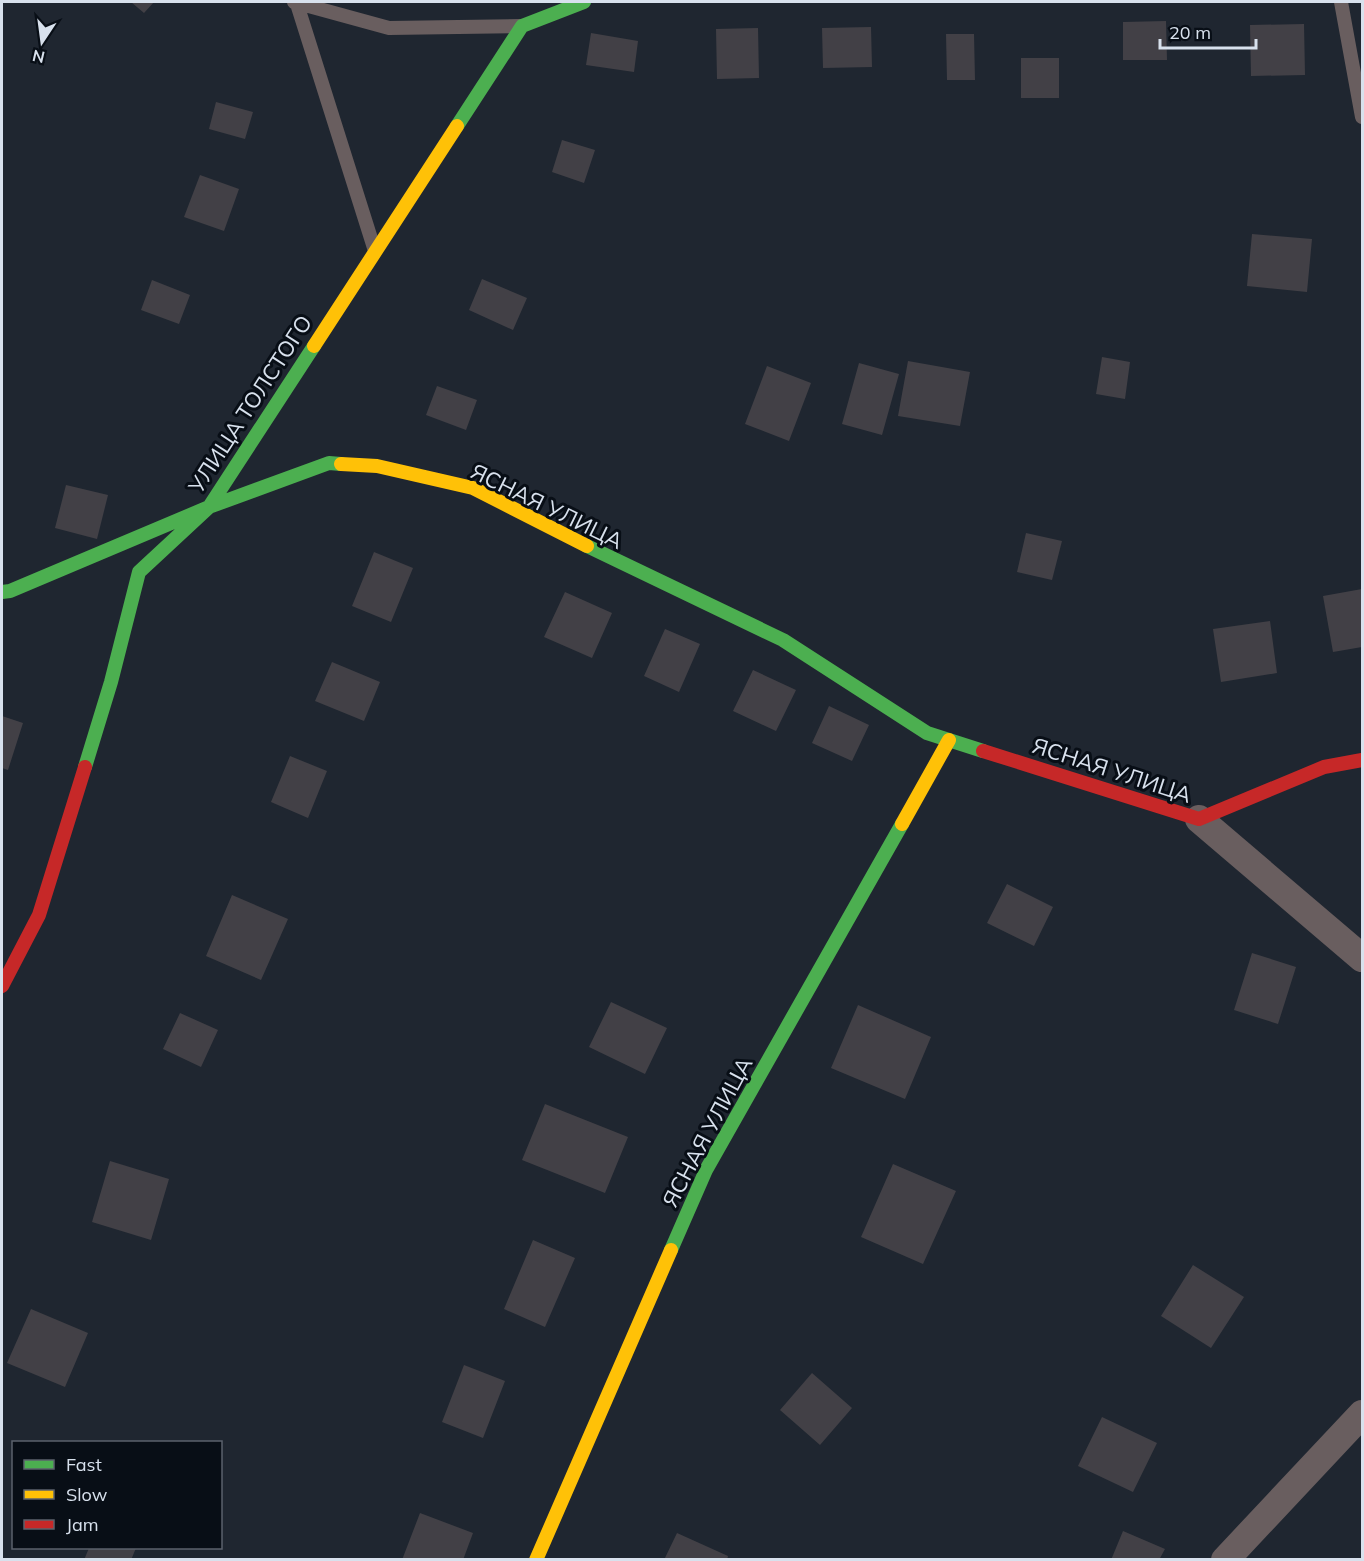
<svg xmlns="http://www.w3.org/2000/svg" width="1364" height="1561" viewBox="0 0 1364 1561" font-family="Mulish,sans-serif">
<rect width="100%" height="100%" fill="#1f2630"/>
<!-- building -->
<path fill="#424046" d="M131 2H154L144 13Z
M1166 21 1167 60H1123V22Z
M1304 24 1305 75 1251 76 1250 25Z
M871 27 872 67 823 68 822 28Z
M758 28 759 78 717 79 716 29Z
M591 33 638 41 634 72 586 65Z
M946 34H974L975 80H947Z
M1021 58H1059V98H1021Z
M216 102 253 112 245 139 209 129Z
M562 140 595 150 584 183 552 172Z
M200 175 239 189 224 231 184 217Z
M1252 234 1312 239 1307 292 1247 286Z
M482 279 527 298 513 330 469 310Z
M152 280 190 295 179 324 141 310Z
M1102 357 1130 362 1125 399 1096 394Z
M908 361 970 372 960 426 898 416Z
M859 363 899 374 882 435 842 424Z
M767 366 811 383 789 441 745 424Z
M437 386 477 400 466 430 426 415Z
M66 485 108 495 97 539 55 528Z
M1026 533 1062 541 1052 580 1017 572Z
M374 552 413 568 391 622 352 606Z
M1362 589V647L1333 652 1323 596Z
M565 592 612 613 592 658 544 637Z
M1270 621 1277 673 1221 682 1213 629Z
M665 629 700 644 679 692 644 676Z
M332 662 380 682 364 721 315 701Z
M753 670 796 690 776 731 733 711Z
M829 706 869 725 852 761 812 743Z
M2 716 23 723 8 770 2 768Z
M290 756 327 771 308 818 271 802Z
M1007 884 1053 907 1034 946 987 923Z
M232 895 288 919 261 980 206 956Z
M1252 953 1296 967 1278 1024 1234 1010Z
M611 1002 667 1028 645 1074 589 1047Z
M858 1005 931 1037 905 1099 831 1068Z
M180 1013 218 1030 201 1067 163 1049Z
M545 1104 628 1137 605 1193 522 1160Z
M110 1161 169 1179 151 1240 92 1222Z
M893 1164 956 1191 923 1264 861 1237Z
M533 1240 575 1258 545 1327 504 1309Z
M1193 1265 1244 1297 1211 1348 1161 1316Z
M31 1309 88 1333 65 1387 7 1363Z
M464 1365 505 1381 483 1438 442 1422Z
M812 1373 852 1408 820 1445 780 1410Z
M1102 1417 1157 1443 1133 1492 1078 1466Z
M420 1513 473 1533 463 1560H402Z
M1123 1531 1165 1549 1159 1560H1111Z
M677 1533 728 1556 727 1560H664Z
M89 1548H136L131 1560H84Z"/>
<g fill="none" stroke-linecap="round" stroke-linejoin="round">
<!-- lane -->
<path stroke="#695e5f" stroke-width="14" d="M294 2 389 28 520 26
M1341 2 1362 117
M297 4 374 248"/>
<!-- street -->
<path stroke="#695e5f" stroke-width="28" d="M1199 819 1362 958
M1225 1560 1362 1414"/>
<!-- fast -->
<path stroke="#4caf50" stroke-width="14" d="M457 126 522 26 584 2
M587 546 783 640 927 733 983 751
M2 592 10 591 209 507 329 463 341 464
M85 767 111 682 139 572 209 507 314 346
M671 1250 706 1170 902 824"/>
<!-- slow -->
<path stroke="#ffc107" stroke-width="14" d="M314 346 457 126
M341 464 377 466 473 488 587 546
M902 824 949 740
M536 1560 671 1250"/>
<!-- jam -->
<path stroke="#c62828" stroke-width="14" d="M983 751 1199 819 1324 767 1362 760
M2 986 39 915 85 767"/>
</g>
<g text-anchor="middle" stroke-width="6" stroke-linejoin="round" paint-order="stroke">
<!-- street labels -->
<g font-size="22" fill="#d8e1ed" stroke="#080e16">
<text transform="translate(250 404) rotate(-57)" y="8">УЛИЦА ТОЛСТОГО</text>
<text transform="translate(547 506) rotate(26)" y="8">ЯСНАЯ УЛИЦА</text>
<text transform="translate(1112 770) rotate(18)" y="8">ЯСНАЯ УЛИЦА</text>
<text transform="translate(707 1132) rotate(-62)" y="8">ЯСНАЯ УЛИЦА</text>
</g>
</g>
<!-- border -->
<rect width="1364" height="1561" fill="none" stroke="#d8e1ed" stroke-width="6"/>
<!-- legend -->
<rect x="12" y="1441" width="210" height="108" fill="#080e16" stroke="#5b626c" stroke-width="1.5"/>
<rect x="24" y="1460" width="30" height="9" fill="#4caf50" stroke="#5b626c" stroke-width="1.5"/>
<text x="66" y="1471" font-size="18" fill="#d8e1ed">Fast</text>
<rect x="24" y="1490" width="30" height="9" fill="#ffc107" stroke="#5b626c" stroke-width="1.5"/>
<text x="66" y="1501" font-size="18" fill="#d8e1ed">Slow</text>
<rect x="24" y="1520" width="30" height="9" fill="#c62828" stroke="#5b626c" stroke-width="1.5"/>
<text x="66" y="1531" font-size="18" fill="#d8e1ed">Jam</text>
<!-- north arrow -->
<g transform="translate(42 42) rotate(193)" stroke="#080e16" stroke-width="4.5" paint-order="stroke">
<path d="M0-4.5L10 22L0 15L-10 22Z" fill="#d8e1ed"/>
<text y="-9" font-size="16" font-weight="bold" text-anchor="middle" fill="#d8e1ed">N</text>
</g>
<!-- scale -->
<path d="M1160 39v9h96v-9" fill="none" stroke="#d8e1ed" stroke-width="3"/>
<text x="1169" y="39" font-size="18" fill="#d8e1ed" stroke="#080e16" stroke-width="4.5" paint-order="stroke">20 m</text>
</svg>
